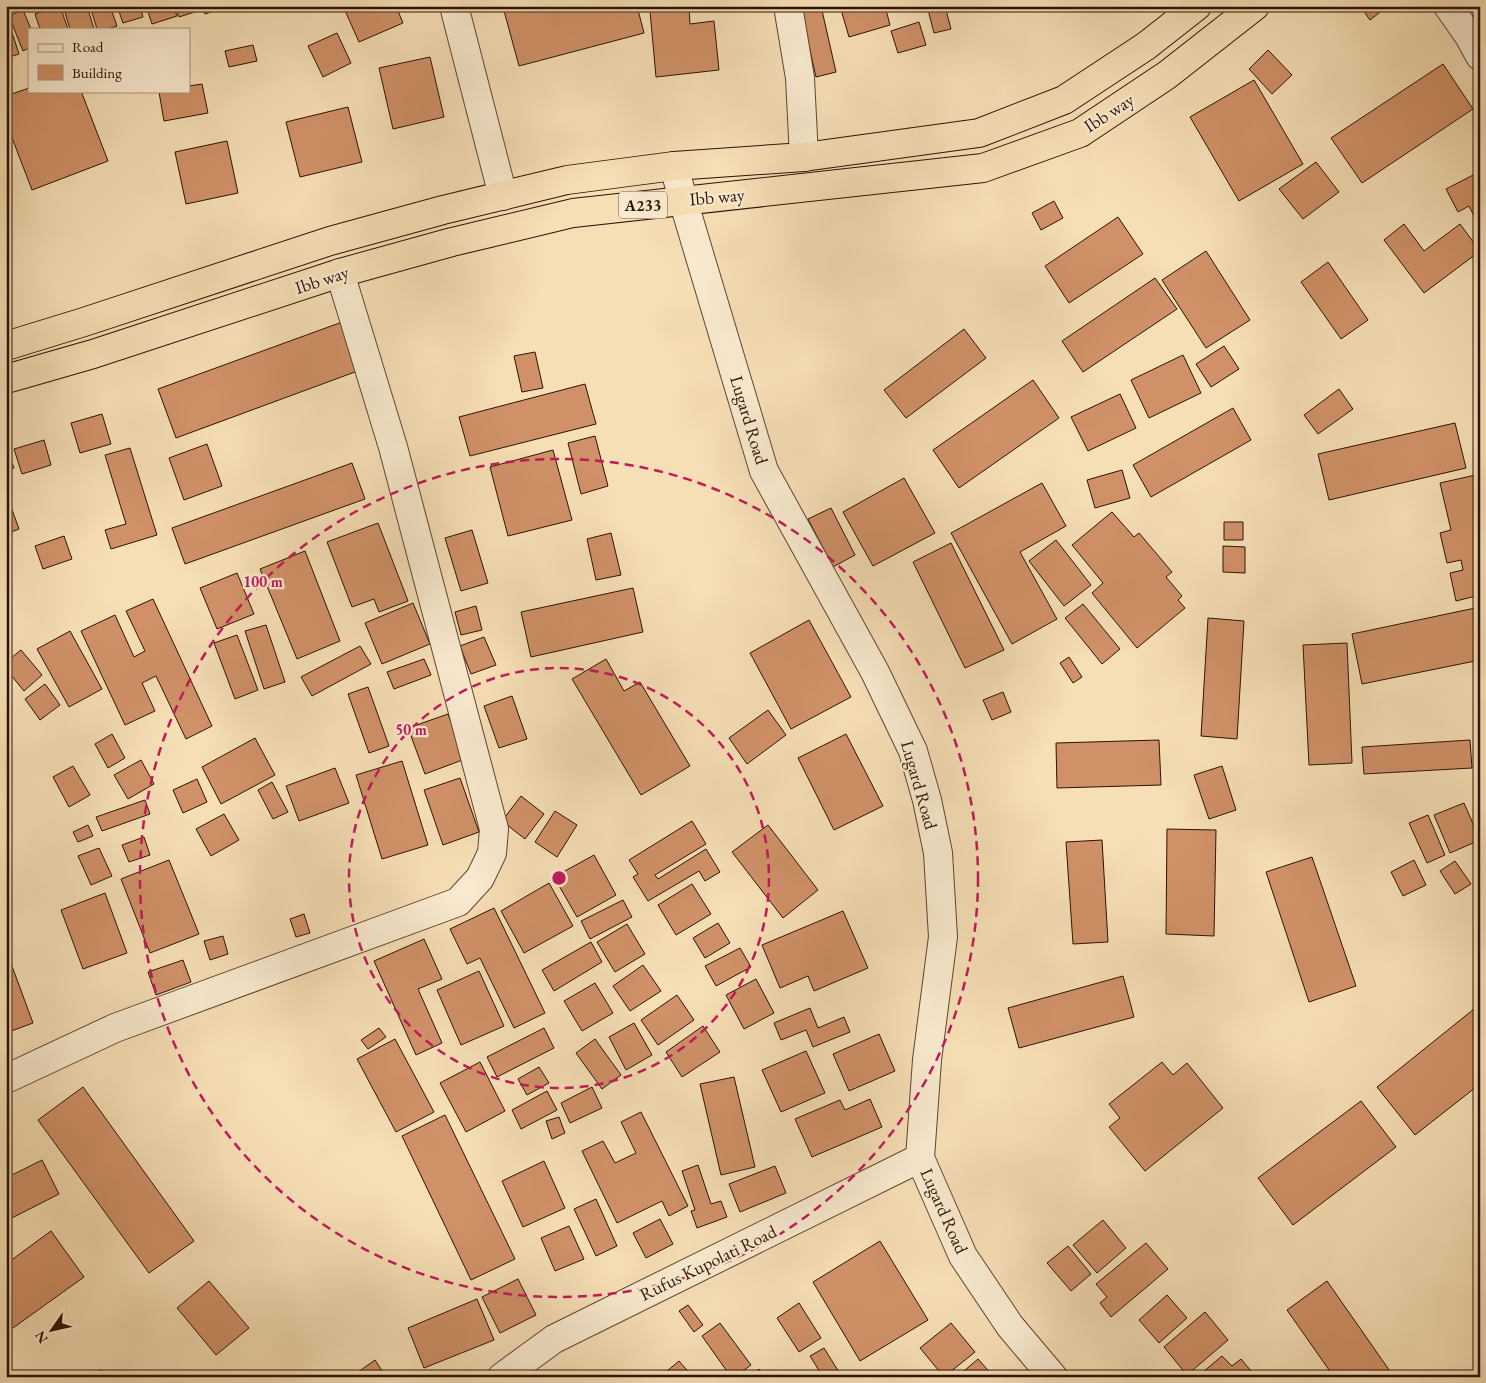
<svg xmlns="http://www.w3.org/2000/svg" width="1486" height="1383" viewBox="0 0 1486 1383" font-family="'EB Garamond',serif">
<rect width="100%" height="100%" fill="#f6deb5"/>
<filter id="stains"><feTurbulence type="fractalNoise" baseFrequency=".004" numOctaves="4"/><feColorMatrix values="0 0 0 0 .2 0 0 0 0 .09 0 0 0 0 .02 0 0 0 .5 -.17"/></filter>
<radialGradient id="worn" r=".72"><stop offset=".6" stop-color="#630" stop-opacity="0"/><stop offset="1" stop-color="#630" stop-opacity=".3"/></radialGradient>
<!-- building -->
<path fill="#d09168" stroke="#2c1205" d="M57 6H60L68 29H40L35 14Z
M63 6H87L94 29H70Z
M90 6H110L117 26 107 29H97Z
M117 6H140L143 17 123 23Z
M146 6H173L177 16 152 24Z
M175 6H200L201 10 179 17Z
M202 6H230L205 14Z
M343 6H396L403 23 359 42Z
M505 6H637L644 33 519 66 503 7Z
M800 6H821L836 72 816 77Z
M840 6H885L890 25 849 37Z
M927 6H945L951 29 934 33Z
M1360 6H1388L1370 20Z
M689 7 690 24 714 21 719 70 656 77 650 11Z
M23 10 31 29H29V48L23 51 9 16Z
M6 20H8L19 54 6 58Z
M919 22 926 45 898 53 891 31Z
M337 33 351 63 323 77 308 46Z
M253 45 257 61 229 67 225 51Z
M1268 50 1292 75 1272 94 1249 69Z
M430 57 444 117 393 129 379 68Z
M1443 64 1473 109 1362 183 1331 138Z
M1254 80 1303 164 1239 201 1190 117Z
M202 84 208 113 164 121 159 92 189 91V86Z
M29 88V91H81L108 161 32 190 6 122V96Z
M348 107 362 162 300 177 286 122Z
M227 141 238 193 186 204 175 152Z
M1316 162 1339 192 1303 219 1279 189Z
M1477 173 1480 178 1479 226 1469 206 1458 212 1446 189Z
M1054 201 1063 218 1041 230 1032 213Z
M1118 217 1143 254 1069 303 1045 266Z
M1404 224 1424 251 1460 224 1480 251 1424 293 1384 240Z
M1206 251 1250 320 1206 348 1162 280Z
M1328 262 1368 320 1341 339 1301 282Z
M1155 278 1177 309 1083 372 1062 341Z
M345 321 363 369 176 438 158 389Z
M964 329 986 358 906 418 884 390Z
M1224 346 1239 369 1211 387 1196 364Z
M535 352 543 388 522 392 514 356Z
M1183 355 1201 393 1149 418 1131 380Z
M1033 380 1059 418 959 488 933 450Z
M585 384 596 424 470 456 459 417Z
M1339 389 1353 409 1318 434 1304 415Z
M1120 394 1136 428 1088 451 1071 417Z
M1233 408 1251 440 1151 497 1133 465Z
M102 414 111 444 80 453 71 423Z
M1455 423 1466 468 1329 500 1318 454Z
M595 436 608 486 581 494 568 443Z
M44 440 51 465 22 474 14 449Z
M207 444 222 486 184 500 169 458Z
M6 447 14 468 6 470Z
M130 448 157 535 111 549 105 530 126 524 105 455Z
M553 450 572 520 508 536 490 467Z
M352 463 365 499 185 564 172 528Z
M1122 470 1130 498 1095 508 1087 480Z
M1480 474V595L1456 601 1450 573 1463 570 1461 560 1447 563 1440 533 1451 530 1440 483Z
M904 478 935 533 873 566 843 512Z
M1042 483 1066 526 1020 552 1057 619 1012 644 951 533Z
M6 493 19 529 6 534Z
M831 508 855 555 833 567 808 519Z
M1112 512 1134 537 1139 533 1172 572 1166 577 1182 596 1178 600 1185 608 1137 648 1092 593 1103 583 1072 545Z
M1224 522H1243V540H1224Z
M378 523 408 601 379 612 374 599 352 607 327 542Z
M472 530 488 583 461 591 445 538Z
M611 533 621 575 596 580 587 539Z
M64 536 72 559 43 569 35 546Z
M1056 540 1091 585 1064 606 1029 561Z
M951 543 1004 650 965 668 913 562Z
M1223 546 1245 547V573L1223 572Z
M305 551 340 641 297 659 260 569Z
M237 573 254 614 217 629 200 588Z
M633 588 643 632 531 657 521 612Z
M153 599 212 726 186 739 156 676 142 683 155 711 125 725 81 631 115 615 134 657 145 651 126 611Z
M413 603 430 644 382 664 365 623Z
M1083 604 1120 649 1102 664 1065 618Z
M476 606 482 630 461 635 455 612Z
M1480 607V660L1362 684 1352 634Z
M1208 618 1244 621 1237 739 1201 736Z
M809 620 851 697 791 729 750 653Z
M266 625 285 682 264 689 245 631Z
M70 631 102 689 69 707 37 649Z
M237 635 258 690 235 699 214 643Z
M484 637 496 665 471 674 460 646Z
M1347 643 1352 763 1309 765 1303 645Z
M360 646 371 664 312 696 301 677Z
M21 650 42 675 24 691 6 669V662Z
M1069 657 1082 677 1073 683 1060 663Z
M424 659 431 675 394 689 387 672Z
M606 659 624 691 640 682 690 766 641 795 572 679Z
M45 684 60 705 40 720 25 699Z
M368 687 389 746 369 753 348 694Z
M1003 692 1011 712 992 720 983 700Z
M512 696 527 739 499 748 484 706Z
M768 710 786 735 747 764 729 738Z
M448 714 465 759 425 774 408 728Z
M112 734 125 758 108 768 95 744Z
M846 734 883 806 834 830 798 758Z
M255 738 275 775 221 804 202 767Z
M1159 740 1161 785 1057 788 1056 743Z
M1470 740 1472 768 1364 774 1362 747Z
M1480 757V778L1477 758Z
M141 760 154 784 128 799 114 775Z
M402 761 428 845 382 859 356 775Z
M73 766 90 795 69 807 53 777Z
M1222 766 1236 810 1209 819 1194 775Z
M335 768 349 803 299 821 286 786Z
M460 778 479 832 443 845 424 790Z
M197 779 207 802 183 813 173 790Z
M272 782 288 812 273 819 258 790Z
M521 796 544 814 525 839 502 821Z
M1480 797V812L1475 798Z
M145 800 150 814 102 831 96 817Z
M1464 803 1480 840 1450 853 1434 815Z
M555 811 577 825 557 857 535 842Z
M224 814 239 840 211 856 196 829Z
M1428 815 1445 855 1427 863 1409 823Z
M692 821 706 844 655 875 658 879 706 849 720 872 705 881 699 871 648 901 633 877 638 874 629 860Z
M88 825 93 836 78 842 73 832Z
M768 825 818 890 783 918 732 852Z
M1167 829 1216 830 1214 936 1166 934Z
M144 837 150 855 129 862 122 845Z
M1102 840 1108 942 1073 944 1066 842Z
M99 848 112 876 91 885 78 856Z
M594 855 616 895 577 917 554 877Z
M1312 857 1356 986 1309 1002 1266 872Z
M169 860 199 934 150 953 121 879Z
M1414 860 1426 885 1403 896 1391 872Z
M1455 861 1471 884 1455 894 1440 871Z
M549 883 573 926 524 953 501 911Z
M692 884 711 914 676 935 658 905Z
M105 893 127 953 83 969 61 910Z
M623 900 632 917 590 939 581 921Z
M494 908 545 1013 514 1028 480 958 467 964 450 929Z
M843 911 868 968 814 991 808 976 780 988 762 945Z
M304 914 310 933 296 937 290 919Z
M718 923 730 943 705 958 693 938Z
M627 924 645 954 615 972 597 942Z
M223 936 228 954 210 960 204 941Z
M424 939 442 979 418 989 442 1043 416 1055 374 961Z
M591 942 602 962 554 991 542 970Z
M740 948 751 967 716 986 705 966Z
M6 950 33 1023 6 1033Z
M183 960 191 982 156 995 148 972Z
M643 965 661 991 630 1011 613 986Z
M479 971 504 1026 461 1045 437 990Z
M1123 976 1134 1017 1019 1048 1008 1008Z
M756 979 774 1013 744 1029 726 995Z
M595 983 613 1013 582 1031 564 1001Z
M677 995 694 1020 658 1045 641 1020Z
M810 1008 818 1028 844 1017 850 1032 813 1047 806 1030 781 1040 774 1023Z
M1474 1009 1480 1016V1084L1415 1135 1377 1087Z
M634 1023 652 1055 626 1070 609 1037Z
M703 1026 720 1052 682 1077 666 1052Z
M379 1028 386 1037 368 1049 361 1040Z
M544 1028 554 1048 497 1077 487 1057Z
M879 1034 895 1071 849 1091 833 1054Z
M395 1039 434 1112 396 1132 357 1059Z
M595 1039 621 1075 602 1089 576 1053Z
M806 1051 825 1093 781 1112 762 1070Z
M480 1062 505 1111 466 1132 440 1083Z
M1162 1062 1173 1075 1187 1063 1223 1108 1145 1171 1109 1127 1120 1118 1109 1104Z
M539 1067 549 1083 527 1095 518 1079Z
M734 1077 755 1167 721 1175 700 1084Z
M83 1087 194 1241 149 1273 38 1120Z
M592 1087 602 1108 570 1123 561 1103Z
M547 1091 557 1110 521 1129 512 1110Z
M870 1099 882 1127 812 1157 795 1119 840 1100 845 1110Z
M1361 1101 1396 1147 1293 1225 1258 1178Z
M641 1112 688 1206 669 1216 662 1201 617 1223 582 1151 603 1141 615 1163 636 1153 621 1122Z
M445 1115 515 1259 471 1280 402 1136Z
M559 1117 565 1133 552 1139 546 1121Z
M42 1160 59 1194 6 1221V1178Z
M544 1161 565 1208 523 1227 502 1181Z
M698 1165 711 1204 721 1201 727 1217 697 1228 691 1211 695 1210 682 1171Z
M775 1166 786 1193 740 1212 729 1184Z
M596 1199 617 1246 596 1256 574 1209Z
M660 1219 673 1244 646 1258 633 1233Z
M1103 1220 1126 1248 1097 1273 1073 1245Z
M569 1226 584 1259 555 1271 541 1238Z
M51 1231 84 1277 6 1333V1264Z
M880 1241 928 1320 860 1361 813 1282Z
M1146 1243 1168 1269 1111 1317 1100 1303 1107 1297 1096 1284Z
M1068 1246 1091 1274 1071 1291 1047 1263Z
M518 1279 536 1315 500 1333 482 1297Z
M209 1281 249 1328 216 1355 177 1308Z
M1327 1281 1394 1377H1334L1287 1310Z
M1167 1295 1187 1318 1159 1343 1139 1320Z
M477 1299 494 1340 424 1368 408 1328Z
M799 1303 821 1338 799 1352 777 1318Z
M688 1305 703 1325 694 1332 679 1311Z
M1205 1312 1228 1340 1187 1375 1164 1347Z
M720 1323 751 1365 735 1377H731L702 1336Z
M951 1323 975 1352 944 1377 920 1348Z
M824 1348 842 1377H823L810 1356Z
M1222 1356 1232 1366 1241 1359 1256 1377H1197Z
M978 1359 994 1377H957Z
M375 1360 386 1377H351Z
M679 1361 693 1377H660Z
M759 1369 766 1377H751Z
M102 1370 104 1377H82Z"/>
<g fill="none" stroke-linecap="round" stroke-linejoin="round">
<defs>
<path id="street" d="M454 6 503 196
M788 6 800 78 804 157
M1448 6 1469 36 1480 56
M674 166 683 200 764 471 875 672 913 751 927 800 938 853 943 937 927 1060 920 1158 963 1256 1010 1326 1053 1377
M6 1079 115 1028 458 902 480 878 492 853 494 829 393 447 340 273
M502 1377 554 1339 920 1158"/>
<path id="highway" d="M6 346 84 322 330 241 443 210 567 180 674 166 804 157 979 133 1064 100 1146 46 1197 6
M6 379 93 354 340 273 452 242 573 213 983 168 1080 133 1167 75 1255 6"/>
</defs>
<!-- street casing -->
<use href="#street" stroke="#5e4531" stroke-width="30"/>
<!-- highway casing -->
<use href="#highway" stroke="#2c1205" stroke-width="30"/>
<!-- street -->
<use href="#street" stroke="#f9eacf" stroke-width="28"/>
<!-- highway -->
<use href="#highway" stroke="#f6deb5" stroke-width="28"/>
</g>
<!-- distance rings -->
<g fill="none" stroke="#c2185b" stroke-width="2.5" stroke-dasharray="9 6">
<circle cx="559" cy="878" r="210"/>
<circle cx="559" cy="878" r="419"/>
</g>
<g text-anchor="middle" stroke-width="4.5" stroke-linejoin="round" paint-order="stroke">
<!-- shield labels -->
<rect fill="#f9eacf" stroke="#6a5342" stroke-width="1" x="619" y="191.5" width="48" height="27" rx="4"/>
<g font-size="16" font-weight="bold" fill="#2c1205">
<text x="643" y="211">A233</text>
</g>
<!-- street labels -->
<g font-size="18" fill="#2c1205" stroke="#f9eacf">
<text transform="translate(1109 113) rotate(-33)" y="6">Ibb way</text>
<text transform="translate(717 197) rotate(-5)" y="6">Ibb way</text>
<text transform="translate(322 280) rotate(-18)" y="6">Ibb way</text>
<text transform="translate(749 420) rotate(73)" y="6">Lugard Road</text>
<text transform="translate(919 785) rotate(74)" y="6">Lugard Road</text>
<text transform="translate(944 1211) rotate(66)" y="6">Lugard Road</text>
<text transform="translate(708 1263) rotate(-26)" y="6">Rufus Kupolati Road</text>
</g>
</g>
<circle cx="559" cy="878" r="8" fill="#c2185b" stroke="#f9eacf" stroke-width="2.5"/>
<g font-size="15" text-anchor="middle" font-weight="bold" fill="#c2185b" stroke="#f9eacf" stroke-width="4.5" stroke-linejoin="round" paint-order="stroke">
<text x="263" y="587">100 m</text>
<text x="411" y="735">50 m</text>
</g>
<!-- margin -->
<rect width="1486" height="1383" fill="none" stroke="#f6deb5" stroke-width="25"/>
<rect x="8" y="8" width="1471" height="1368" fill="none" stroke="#2c1205" stroke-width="2.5"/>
<rect x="12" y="12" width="1461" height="1358" fill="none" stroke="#2c1205"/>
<!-- legend -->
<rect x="28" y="28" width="162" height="65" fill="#f9eacf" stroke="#a7947e"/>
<rect x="38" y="44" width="25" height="8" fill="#f9eacf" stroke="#a7947e"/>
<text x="72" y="52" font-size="15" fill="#2c1205">Road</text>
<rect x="38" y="65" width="25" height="15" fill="#d09168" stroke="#a7947e"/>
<text x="72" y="78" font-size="15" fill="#2c1205">Building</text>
<!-- north arrow -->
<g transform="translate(52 1330) rotate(236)" stroke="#f9eacf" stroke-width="4" paint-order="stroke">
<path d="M0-4L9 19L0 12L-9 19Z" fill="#2c1205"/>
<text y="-8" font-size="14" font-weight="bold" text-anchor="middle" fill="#2c1205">N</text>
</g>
<rect width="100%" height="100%" filter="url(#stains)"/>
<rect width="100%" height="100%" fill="url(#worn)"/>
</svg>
